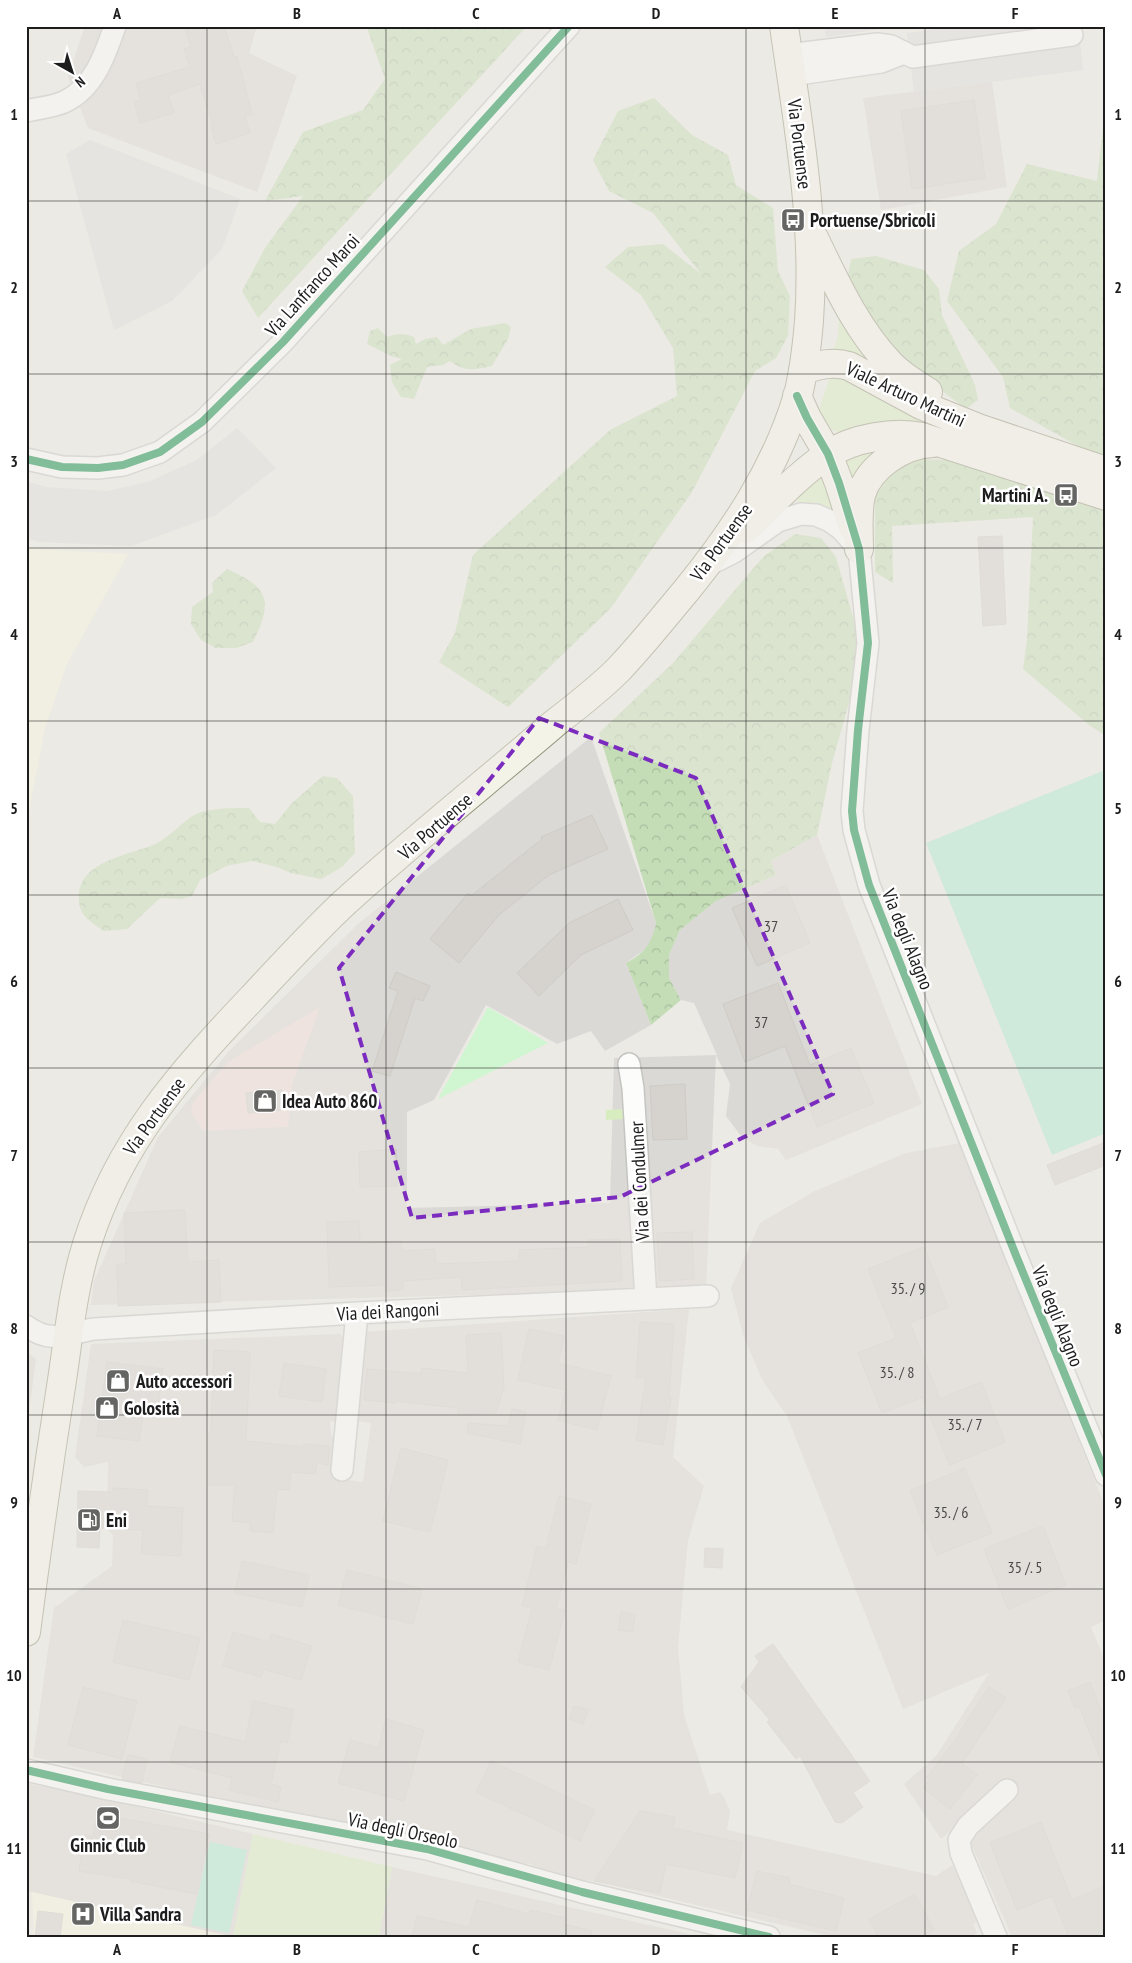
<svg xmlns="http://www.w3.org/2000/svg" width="1132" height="1963" viewBox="0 0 1132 1963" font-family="'PT Sans Narrow',sans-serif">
<defs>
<pattern id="forest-crowns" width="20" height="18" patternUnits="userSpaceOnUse" patternTransform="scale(1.25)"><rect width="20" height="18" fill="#c4ddb7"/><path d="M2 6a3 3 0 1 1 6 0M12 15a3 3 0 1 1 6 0" fill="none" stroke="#a8bd9d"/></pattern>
</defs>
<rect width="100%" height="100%" fill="#eceae4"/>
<!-- residential -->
<path fill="#dbd9d6" d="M85 26H257L249 53 297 76 257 192 88 128 68 77Z
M992 82 1007 187 881 210 863 98Z
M591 737 656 923 654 936 647 948 626 963 651 1025 605 1051 591 1031 557 1044 486 1005 434 1100 407 1112V1208L610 1203 614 1058 717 1055 694 1003 681 1000 669 978V955L680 930 716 901 776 875 771 861 817 835 922 1104 786 1160 778 1149 757 1146 741 1136 726 1116 730 1084 716 1055 706 1289 91 1305 94 1281 158 1137 229 1051 358 924Z
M960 1143 1106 1509V1620L1091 1627 1106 1663V1937H1012L970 1841 1007 1783 941 1839 904 1784 936 1756 989 1673 903 1709 787 1416 763 1381 744 1338 731 1288 760 1223 815 1191 906 1153Z
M689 1309 673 1457 704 1486 688 1540 678 1647 684 1715 710 1795 720 1792 725 1799 730 1811 727 1830 936 1876 952 1865 982 1919 973 1924 977 1933 969 1937H834L594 1881 578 1880 539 1872 540 1868 528 1863 524 1867 433 1847 436 1836 431 1834 421 1833 418 1844 33 1757 54 1608 112 1566 113 1535 107 1529 108 1462 84 1467 75 1457 91 1344 340 1334 346 1341 341 1415 335 1422 330 1421 331 1435 338 1438 334 1478 363 1482 371 1423 354 1421 363 1332Z
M26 1352 36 1359 26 1434Z
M29 1784 78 1793 253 1834 233 1937 26 1891Z
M392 1867 689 1934V1937H379Z"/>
<!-- commercial -->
<path fill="#efdcd8" d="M320 1007 292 1085 288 1127 203 1131 191 1112 192 1104 228 1062Z"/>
<!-- education -->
<path fill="#f6f6de" d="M26 545 37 549 128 554 67 664 45 728 26 828Z
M32 1892 233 1937H34Z"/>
<!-- grass -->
<path fill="#d7edc0" d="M839 317 878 367C859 354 856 354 834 351L838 335Z
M840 371 936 426 848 433C832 433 827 428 817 416L831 374Z
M885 442 855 493 842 457Z
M824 472 841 514 800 504 797 500 798 495Z
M625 1109V1119L606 1120V1110Z
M253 1834 392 1867 379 1937H233Z"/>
<!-- forest -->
<path fill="url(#forest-crowns)" d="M368 26H527L258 318 242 291 265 248 303 196 265 201 303 132 363 110 385 79 367 28Z
M654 98 692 135 728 155 736 185 773 208 778 271 790 296 788 336 776 358 755 371 692 492 610 609 508 707 439 662 455 633 473 555 610 430 677 396 673 348 641 295 605 267 628 247 663 244 701 274 653 213 609 191 593 160 618 111Z
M1106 100V455L1092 454 1010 408 1003 377 947 301 959 251 996 224 1027 164 1097 181Z
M876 256 924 270 939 289 942 315 975 385 978 400 966 409 908 365 846 284 851 259Z
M505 323 511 327 508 339 492 366C475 370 464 372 450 361L443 365 427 367 414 399 401 397 392 382 390 365 402 359 391 356 367 344 370 331 378 328 387 337C397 333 405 333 414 337L416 344 425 339 437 337 443 345 471 329Z
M920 459 947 460 1043 486 1106 509V736L1089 725 1023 669 1027 640 1033 517 892 526 893 583 875 572V496L886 480 901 465Z
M795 534 821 538 836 557 863 653 832 763 817 835 771 861 776 875 716 901 680 930 669 955V978L681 1000 651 1025 626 963C644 954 652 943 656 923L599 733 673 663 763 557Z
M227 569C270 588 273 601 253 642L236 648H216L201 640 191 624 192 607 213 592 212 583Z
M323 776 337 778 353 796 355 853 342 867 321 879 291 873 277 867 252 861 226 866 200 880 192 896 181 899 160 898 127 929 104 931C89 921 77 915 79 893 83 860 131 855 155 844 172 836 180 823 196 814 208 808 235 808 249 808L260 822 275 824 292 803Z"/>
<!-- park -->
<path fill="#d0f5d1" d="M488 1007 548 1043 438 1099Z"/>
<!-- pitch -->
<path fill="#ace8d0" d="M1105 770 1106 1133 1052 1155 926 843Z
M210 1842 247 1850 229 1933 191 1925Z"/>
<!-- parking -->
<path fill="#dedddb" d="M824 26H885L886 28 826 37Z
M959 26H1078L1083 70 914 92 907 33Z
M90 140 240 199 222 249 172 301 114 330 66 154Z
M237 428 276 468 216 515 131 546 40 542 26 538V481L46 487 107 491 148 482 197 460Z"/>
<!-- building -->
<path fill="#d6d3cf" stroke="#cfcbc5" d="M185 26H224L234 57 237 56 252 114 245 116 250 133 216 144 211 127 213 126 200 84 168 95 174 113 140 123 134 102 141 100 136 83 190 67 184 49 191 47Z
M974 100 985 178 912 189 901 111Z
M1002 536 1006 624 983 626 978 537Z
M592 815 608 849 549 875 499 915 459 963 430 939 468 893 471 896 542 839 541 837Z
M786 885 810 943 757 966 732 908Z
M618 899 633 930 581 955 539 996 517 973 569 923Z
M396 972 430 986 423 1001 415 998 390 1076 372 1071 398 991 389 988Z
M778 983 810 1065 851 1048 874 1103 817 1127 785 1046 745 1062 723 1004Z
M685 1084 687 1139 653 1140 650 1086Z
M282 1090 283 1110 248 1113 246 1093Z
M1106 1142V1165L1055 1185 1047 1165Z
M396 1149 398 1186 360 1187 359 1152Z
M185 1210 188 1262 219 1260 221 1302 118 1306 117 1264H126L124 1213Z
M359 1221 360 1243 401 1241 402 1251 435 1249 436 1264 519 1261V1250L588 1247V1240L620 1239 622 1281 462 1290 461 1277 403 1281V1290L386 1291 385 1285 329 1287 327 1222Z
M692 1232 694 1279 659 1281 657 1233Z
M924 1247 948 1307 910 1323 940 1399 981 1382 1005 1442 950 1465 922 1397 882 1413 858 1353 896 1338 868 1269Z
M640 1322 674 1324 669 1397 671 1398 663 1445 636 1440 646 1378H636Z
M529 1329 564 1336 558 1363 611 1376 597 1430 558 1420 566 1390 518 1380Z
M501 1333 504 1387 496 1413 458 1414V1408L396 1401V1403L364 1400 367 1369 421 1374 422 1368 468 1373 466 1335Z
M214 1350 250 1352 246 1441 303 1447 304 1444 330 1446 328 1465 317 1463 315 1474 291 1472 289 1490 277 1489 273 1533 250 1531V1523L232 1521 235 1485H208V1433H211Z
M107 1362 163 1369 158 1404 145 1402 139 1441 97 1436Z
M284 1363 326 1369 322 1402 279 1396Z
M512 1409 526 1412 520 1444 467 1433 468 1423 508 1426Z
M401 1448 448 1460 430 1532 383 1521Z
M965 1468 992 1533 937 1555 910 1491Z
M113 1488 148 1490 146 1506 183 1508 181 1556 141 1554 143 1530 100 1528 99 1548 77 1547 78 1491 112 1492Z
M559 1496 591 1504 576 1564 568 1562 556 1608 565 1610 549 1670 518 1662 532 1608 522 1606 537 1546 546 1548Z
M1043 1526 1066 1585 1008 1609 984 1549Z
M705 1548 723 1549 722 1568 704 1567Z
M242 1561 309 1575 302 1607 235 1593Z
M347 1570 422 1589 413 1624 338 1605Z
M621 1612 635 1614 632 1632 618 1630Z
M123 1620 200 1638 189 1680 113 1662Z
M233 1632 269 1642 271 1634 312 1646 301 1680 263 1669 261 1677 223 1666Z
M773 1644 870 1781 853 1793 863 1807 842 1823 835 1822 800 1756 796 1759 767 1722 770 1720 741 1687 759 1662 755 1656Z
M1090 1682 1102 1713 1106 1711 1105 1771 1079 1706 1075 1708 1068 1691Z
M83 1687 137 1701 122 1759 68 1745Z
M989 1687 1006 1698 962 1763 977 1775 950 1809 923 1788 930 1779 927 1777 960 1734 959 1733Z
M253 1701 294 1710 287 1743 281 1741 271 1784 281 1787 278 1802 229 1790 232 1778 170 1762 180 1726 245 1742Z
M574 1706 588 1710 583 1724 569 1719Z
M386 1719 424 1730 404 1801 338 1783 350 1740 378 1748Z
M128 1755 147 1759 142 1783 122 1779Z
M491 1761 595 1810 580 1841 476 1792Z
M640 1811 675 1817 673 1828 743 1843 735 1878 666 1864 660 1893 594 1881Z
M97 1814 209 1834 197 1894 130 1881V1879L79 1871 85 1835 93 1837Z
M1041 1822 1072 1900 1106 1886V1937H1069L1052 1896 1017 1910 990 1843Z
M757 1871 790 1878 789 1884 844 1898 836 1931 747 1910Z
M915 1894 934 1930 920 1937H878L869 1919Z
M477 1900 529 1914 530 1910 564 1918 563 1924 592 1931 591 1937H412L417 1916 469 1927Z
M38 1911 63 1914 60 1937H35Z"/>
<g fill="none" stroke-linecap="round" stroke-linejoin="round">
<defs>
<path id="street" d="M788 55 877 44 891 46 913 57 1072 35
M792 75 881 62 904 53
M26 111C38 108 53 107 64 102 94 88 105 55 115 26
M26 459 62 467 98 468 123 465 160 452 202 422 283 342 569 26
M708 565 734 552 778 521 801 514 816 515 830 521 841 529 859 549 868 643 858 730 852 811 854 830 869 885 1017 1258 1106 1475
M629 1064 633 1088 646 1299
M26 1326C53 1345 66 1333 94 1329L357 1313 708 1296
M342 1470 357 1313
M26 1770 108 1789 427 1849 582 1892 769 1937
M996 1937 961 1853 959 1840 968 1826 1007 1790"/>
<path id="secondary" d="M813 236C835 281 856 329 891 365 902 376 915 384 928 392
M803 370C818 365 833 361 849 366L921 405 978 428 1106 471
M797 396 807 418 828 454 839 483 853 527
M745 529C772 504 798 474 829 454 853 438 894 431 922 437L1106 496
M859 549C859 532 857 512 861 495 869 466 904 444 933 443
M26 1632C37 1547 49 1463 62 1380 69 1334 73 1288 87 1244 119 1142 180 1074 252 998 282 966 312 933 344 903 412 841 485 783 555 723 577 706 598 690 618 670 642 645 663 618 685 592 733 533 776 469 798 395 804 371 807 345 809 321 816 222 798 124 784 26"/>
</defs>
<!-- street casing -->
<use href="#street" stroke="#c4c4c1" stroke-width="24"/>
<!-- secondary casing -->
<use href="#secondary" stroke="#93957c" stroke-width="30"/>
<!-- street -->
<use href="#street" stroke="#fcfcfb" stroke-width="21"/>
<!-- secondary -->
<use href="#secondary" stroke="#f3f3e8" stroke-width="28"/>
<defs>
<path id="cycleway" d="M797 396 807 418 828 454 839 483 859 549 868 643 858 730 852 811 854 830 869 885 1017 1258 1106 1475
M26 459 62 467 98 468 123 465 160 452 202 422 283 342 569 26
M26 1770 108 1789 427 1849 582 1892 769 1937"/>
</defs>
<!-- cycleway casing -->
<use href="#cycleway" stroke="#fff" stroke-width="11"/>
<!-- cycleway -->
<use href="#cycleway" stroke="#00873e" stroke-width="8"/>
</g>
<!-- marked area -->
<path d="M0 0H1132V1963H0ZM539 718 696 778 833 1094 620 1197 412 1218 339 968Z" fill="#eceae4" fill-opacity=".55" fill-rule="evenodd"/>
<path fill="none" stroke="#7b2cbf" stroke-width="4" stroke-dasharray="10 6" stroke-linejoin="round" d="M539 718 696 778 833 1094 620 1197 412 1218 339 968Z"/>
<!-- grid -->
<path fill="none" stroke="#1d1d1d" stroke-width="1" stroke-opacity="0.55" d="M207 26V1937M386 26V1937M566 26V1937M746 26V1937M925 26V1937M26 201H1106M26 374H1106M26 548H1106M26 721H1106M26 895H1106M26 1068H1106M26 1242H1106M26 1415H1106M26 1589H1106M26 1762H1106"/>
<!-- icons -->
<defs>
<symbol id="bus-square" viewBox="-11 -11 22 22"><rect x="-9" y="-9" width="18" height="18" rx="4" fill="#656563" stroke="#fff"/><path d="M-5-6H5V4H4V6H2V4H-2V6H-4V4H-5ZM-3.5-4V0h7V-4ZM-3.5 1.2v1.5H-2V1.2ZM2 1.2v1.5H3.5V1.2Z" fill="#fff"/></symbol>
<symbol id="shop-square" viewBox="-11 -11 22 22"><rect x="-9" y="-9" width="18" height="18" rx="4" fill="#656563" stroke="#fff"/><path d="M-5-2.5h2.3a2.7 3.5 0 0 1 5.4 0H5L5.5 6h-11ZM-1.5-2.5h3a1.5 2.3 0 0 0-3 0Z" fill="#fff"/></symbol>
<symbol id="fuel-square" viewBox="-11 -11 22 22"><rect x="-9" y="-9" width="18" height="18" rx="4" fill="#656563" stroke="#fff"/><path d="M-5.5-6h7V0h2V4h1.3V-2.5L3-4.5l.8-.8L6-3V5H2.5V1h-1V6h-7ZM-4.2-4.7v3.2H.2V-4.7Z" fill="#fff"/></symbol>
<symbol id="stadium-square" viewBox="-11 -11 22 22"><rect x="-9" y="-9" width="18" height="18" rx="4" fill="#656563" stroke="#fff"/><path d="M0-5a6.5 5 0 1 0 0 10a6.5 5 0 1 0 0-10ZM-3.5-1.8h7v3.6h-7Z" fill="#fff"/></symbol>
<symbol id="hospital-square" viewBox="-11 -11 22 22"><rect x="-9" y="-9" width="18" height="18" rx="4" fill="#656563" stroke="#fff"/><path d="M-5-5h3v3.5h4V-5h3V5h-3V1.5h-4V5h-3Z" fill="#fff"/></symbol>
</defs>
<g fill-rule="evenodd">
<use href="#bus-square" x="779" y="206" width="28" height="28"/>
<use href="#bus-square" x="1052" y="481" width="28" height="28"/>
<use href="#shop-square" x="251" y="1087" width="28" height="28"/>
<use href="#shop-square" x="104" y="1367" width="28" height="28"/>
<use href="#shop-square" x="93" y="1394" width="28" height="28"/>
<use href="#fuel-square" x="75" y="1506" width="28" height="28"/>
<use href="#stadium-square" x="94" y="1804" width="28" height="28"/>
<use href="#hospital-square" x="69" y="1900" width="28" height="28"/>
</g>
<g text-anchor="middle" stroke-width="5" stroke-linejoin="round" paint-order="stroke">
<!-- number labels -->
<g font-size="16" fill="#4b4a4a">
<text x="771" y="932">37</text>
<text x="761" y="1028">37</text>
<text x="908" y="1294">35. / 9</text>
<text x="897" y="1378">35. / 8</text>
<text x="965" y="1430">35. / 7</text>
<text x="951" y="1518">35. / 6</text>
<text x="1025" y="1573">35 /. 5</text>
</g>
<!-- street labels -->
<g font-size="19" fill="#1d1d1d" stroke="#fff">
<text transform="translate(800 144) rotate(83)" y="7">Via Portuense</text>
<text transform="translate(312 285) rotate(-48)" y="7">Via Lanfranco Maroi</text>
<text transform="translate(906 394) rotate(25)" y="7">Viale Arturo Martini</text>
<text transform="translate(721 542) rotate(-54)" y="7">Via Portuense</text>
<text transform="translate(435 826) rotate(-41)" y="7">Via Portuense</text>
<text transform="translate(908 939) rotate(68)" y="7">Via degli Alagno</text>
<text transform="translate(154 1116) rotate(-54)" y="7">Via Portuense</text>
<text transform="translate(639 1181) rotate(-93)" y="7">Via dei Condulmer</text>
<text transform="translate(388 1311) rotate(-3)" y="7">Via dei Rangoni</text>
<text transform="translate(1058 1316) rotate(68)" y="7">Via degli Alagno</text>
<text transform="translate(403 1830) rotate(12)" y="7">Via degli Orseolo</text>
</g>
<!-- poi labels -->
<g font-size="19" font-weight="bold" fill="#1d1d1d" stroke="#fff" text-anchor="start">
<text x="810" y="227">Portuense/Sbricoli</text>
<text x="1048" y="502" text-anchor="end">Martini A.</text>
<text x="282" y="1108">Idea Auto 860</text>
<text x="136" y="1388">Auto accessori</text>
<text x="124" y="1415">Golosità</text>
<text x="106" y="1527">Eni</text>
<text x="108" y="1852" text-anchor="middle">Ginnic Club</text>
<text x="100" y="1921">Villa Sandra</text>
</g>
</g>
<!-- border -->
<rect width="1132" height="1963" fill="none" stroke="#ffffff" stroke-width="55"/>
<!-- north arrow -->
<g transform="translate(72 72) rotate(141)" stroke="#ffffff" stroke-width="4" paint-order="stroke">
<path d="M0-4L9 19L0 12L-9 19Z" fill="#1d1d1d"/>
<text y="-8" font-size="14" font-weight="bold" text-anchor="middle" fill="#1d1d1d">N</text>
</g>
<rect x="28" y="28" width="1076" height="1908" fill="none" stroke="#1d1d1d" stroke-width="2"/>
<g font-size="16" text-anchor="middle" font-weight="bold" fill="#1d1d1d">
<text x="117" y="19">A</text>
<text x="297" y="19">B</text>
<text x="476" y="19">C</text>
<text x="656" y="19">D</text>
<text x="835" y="19">E</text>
<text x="1015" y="19">F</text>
<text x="14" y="120">1</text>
<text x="1118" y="120">1</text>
<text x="14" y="293">2</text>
<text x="1118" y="293">2</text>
<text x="14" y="467">3</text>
<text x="1118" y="467">3</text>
<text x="14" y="640">4</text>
<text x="1118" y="640">4</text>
<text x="14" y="814">5</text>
<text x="1118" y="814">5</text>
<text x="14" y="987">6</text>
<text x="1118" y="987">6</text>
<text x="14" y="1161">7</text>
<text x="1118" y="1161">7</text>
<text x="14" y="1334">8</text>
<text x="1118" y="1334">8</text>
<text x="14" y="1508">9</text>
<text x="1118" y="1508">9</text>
<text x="14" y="1681">10</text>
<text x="1118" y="1681">10</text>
<text x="14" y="1854">11</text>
<text x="1118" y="1854">11</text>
<text x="117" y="1955">A</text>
<text x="297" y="1955">B</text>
<text x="476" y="1955">C</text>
<text x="656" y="1955">D</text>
<text x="835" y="1955">E</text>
<text x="1015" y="1955">F</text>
</g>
</svg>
